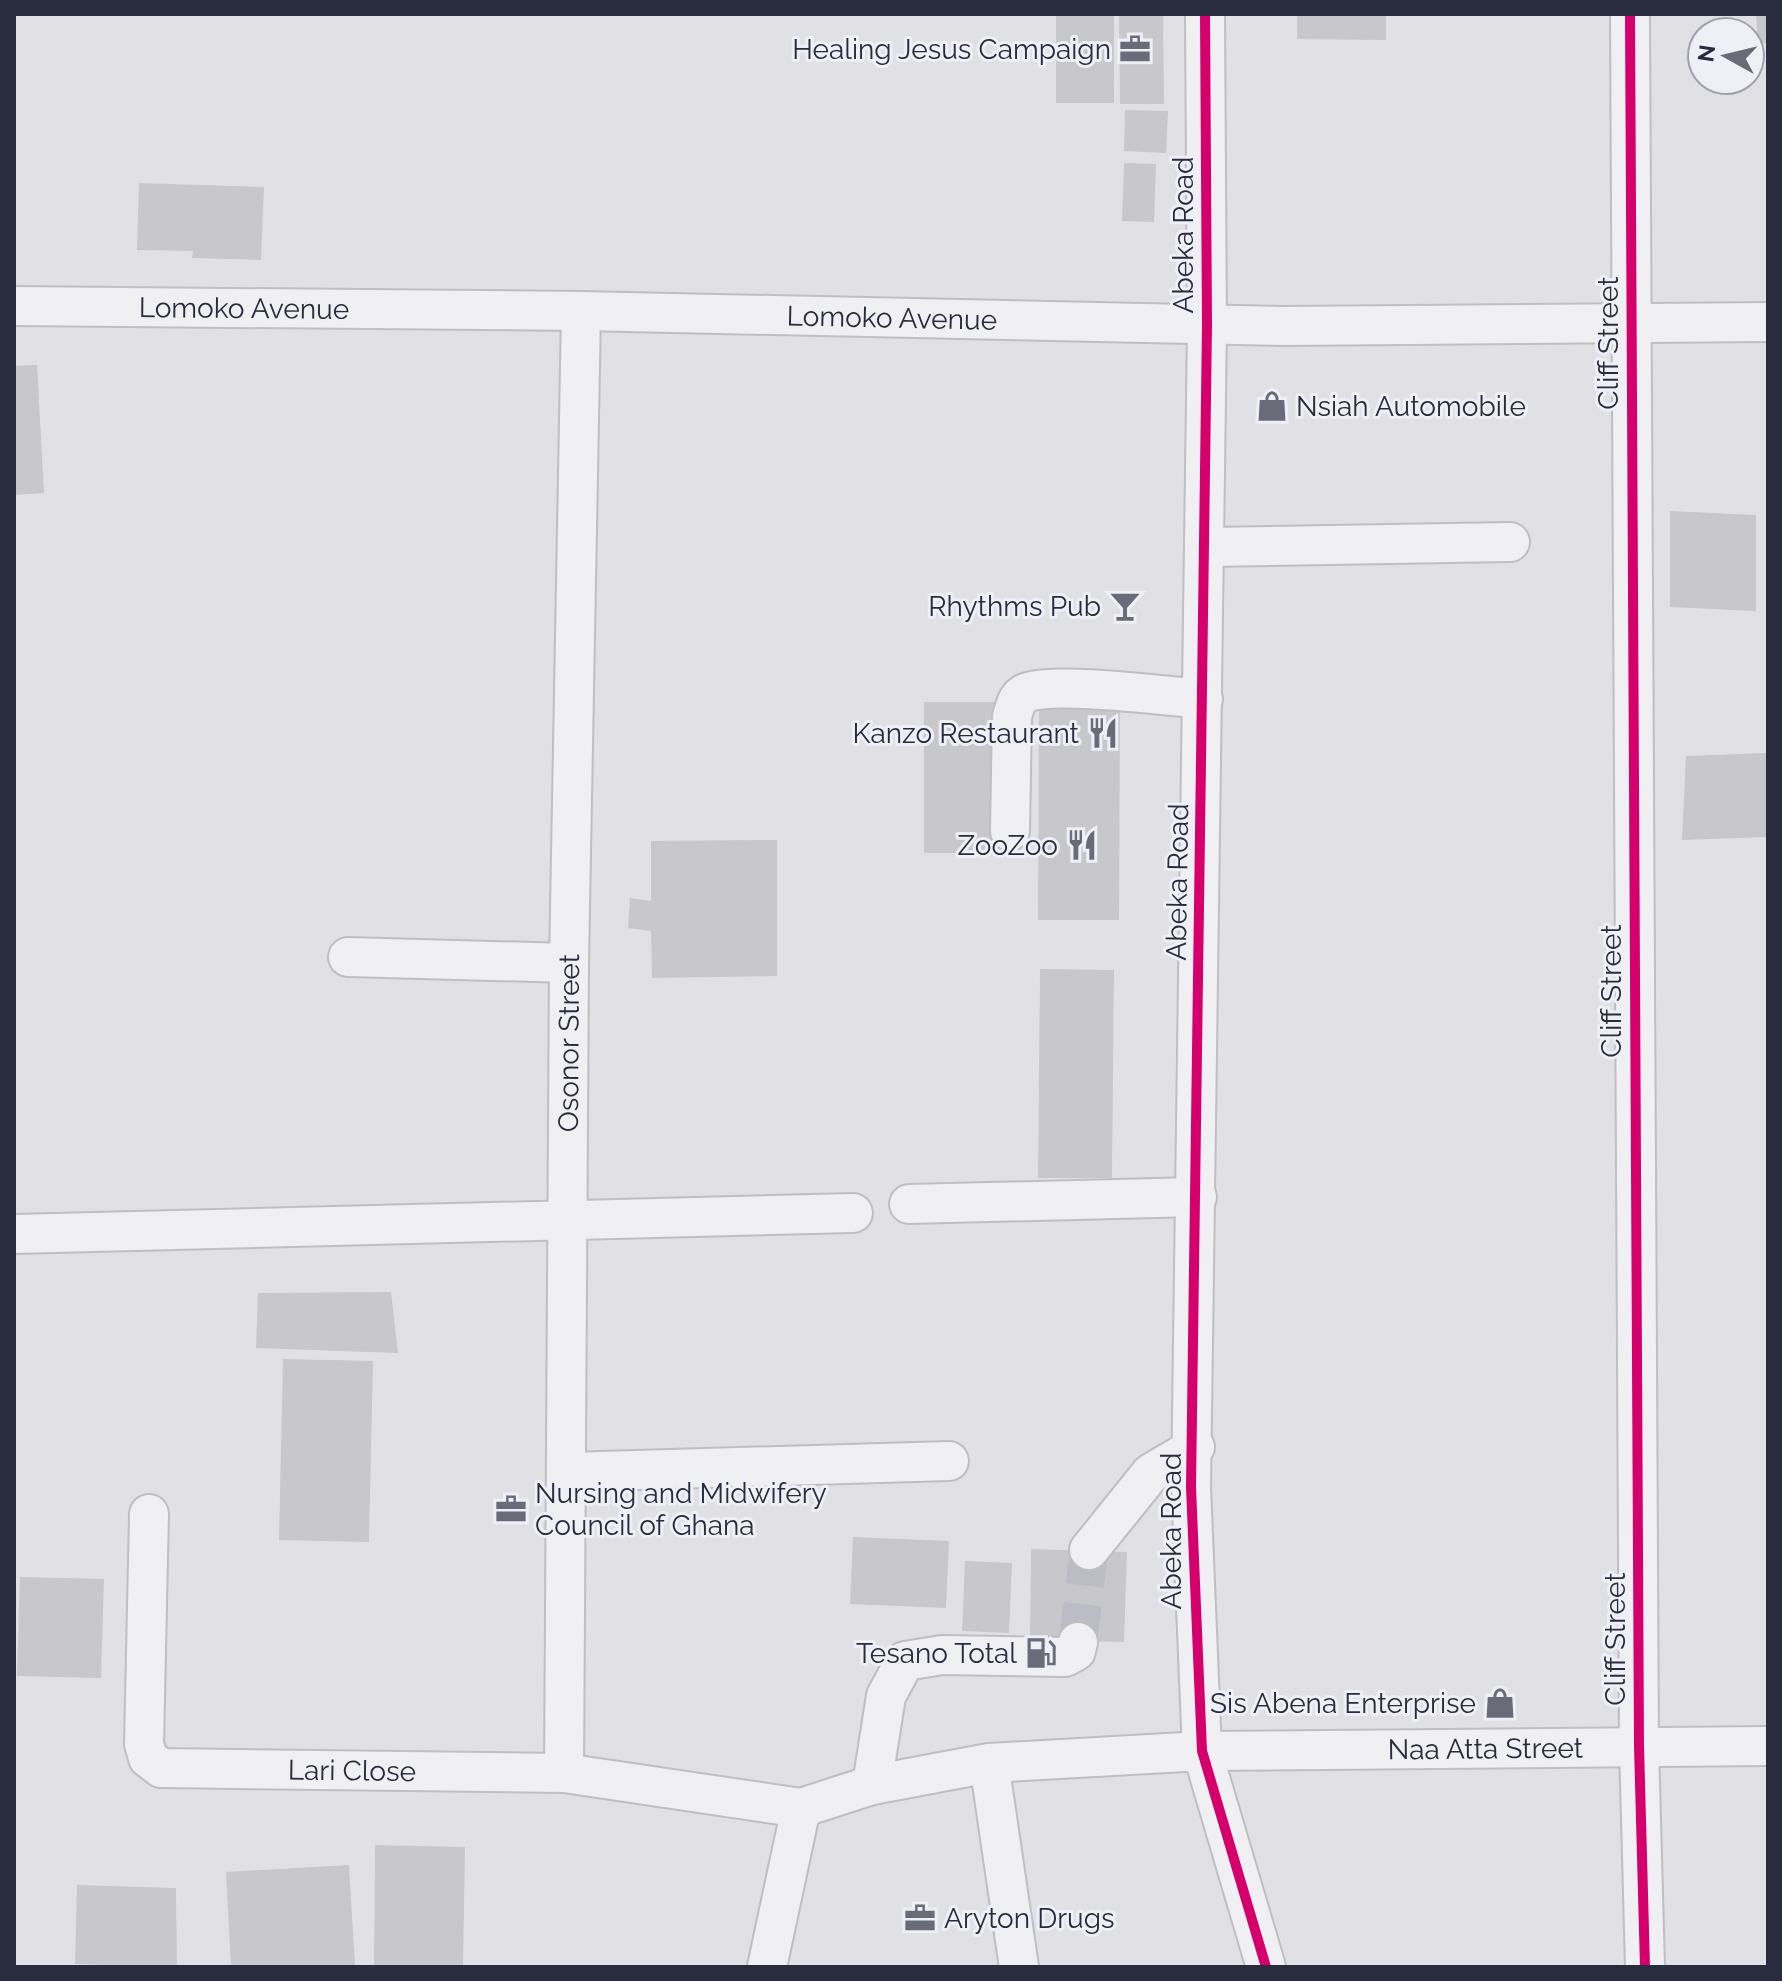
<svg xmlns="http://www.w3.org/2000/svg" width="1782" height="1981" viewBox="0 0 1782 1981" font-family="Raleway,sans-serif">
<rect width="100%" height="100%" fill="#e1e1e5"/>
<!-- building -->
<path fill="#c7c7cc" d="M1056 14H1114V103H1056Z
M1119 14H1163L1164 104H1120Z
M1297 14H1386V40L1297 39Z
M1756 14H1768V43L1758 44Z
M1125 110 1168 111 1166 153 1124 151Z
M1124 163 1156 164 1154 222 1122 221Z
M139 183 264 187 261 260 192 258 193 251 137 250Z
M37 365 44 493 14 495V366Z
M1670 511 1756 515V611L1670 607Z
M924 702H996V853H924Z
M1039 707 1120 708 1119 920H1038Z
M1768 753V837L1682 840 1686 756Z
M777 840V976L652 978 651 931 628 928 630 898 651 901V841Z
M1040 969 1114 970 1112 1178H1038Z
M391 1292 398 1353 256 1348 258 1293Z
M283 1359 373 1361 369 1542 279 1540Z
M853 1537 949 1541 946 1608 850 1604Z
M1031 1549 1127 1552 1124 1642 1030 1640Z
M965 1561 1012 1563 1009 1633 962 1631Z
M20 1577 104 1579 101 1678 17 1676Z
M375 1845 465 1847 463 1967H374Z
M349 1865 355 1967H231L226 1872Z
M77 1885 176 1888 177 1967 75 1964Z"/>
<g fill="none" stroke-linecap="round" stroke-linejoin="round">
<!-- minor-tunnel -->
<path stroke="#bcbdc4" stroke-width="38" stroke-dasharray="38 19" stroke-linecap="butt" d="M1078 1642 1089 1550"/>
<defs>
<g id="minor">
<path d="M1205 14 1207 325 1191 1487 1202 1751 1266 1967"/>
<path d="M1630 14 1639 1746 1645 1967"/>
<path id="s1" d="M14 306 581 311 1283 326 1768 322"/>
<path d="M1205 547 1510 542"/>
<path d="M1010 831 1012 717C1015 707 1016 696 1028 692 1059 682 1165 696 1203 699"/>
<path d="M348 957 569 963"/>
<path d="M909 1204 1197 1197"/>
<path d="M14 1234 853 1213"/>
<path d="M567 1472 949 1461"/>
<path id="s2" d="M149 1514 144 1744 148 1758 161 1768 564 1773 801 1808 872 1785 989 1763 1202 1751 1768 1746"/>
<path d="M1089 1550 1151 1473 1195 1447"/>
<path d="M989 1763 1019 1967"/>
<path id="s3" d="M564 1773 569 963 581 311"/>
<path d="M872 1785 886 1696 905 1661 942 1655 1065 1657 1076 1651 1078 1642"/>
<path d="M767 1967 801 1808"/>
</g>
</defs>
<!-- minor casing -->
<use href="#minor" stroke="#bfbfc3" stroke-width="42"/>
<!-- minor -->
<use href="#minor" stroke="#f0f0f3" stroke-width="38"/>
<defs>
<path id="cycleway" d="M1205 14 1207 325 1191 1487 1202 1751 1266 1967
M1630 14 1639 1746 1645 1967"/>
</defs>
<!-- cycleway casing -->
<use href="#cycleway" stroke="#eef0f5" stroke-width="15"/>
<!-- cycleway -->
<use href="#cycleway" stroke="#d6006c" stroke-width="10"/>
</g>
<!-- icons -->
<defs>
<symbol id="office-bare" viewBox="-9 -9 18 18"><path d="M-6-3h4V-5.5h4V-3h4V5H-6ZM-1-4.5V-3h2v-1.5ZM-6 0V1H6V0Z" fill="#696b78" stroke="#eef0f5" stroke-width="2.5" paint-order="stroke"/></symbol>
<symbol id="shop-bare" viewBox="-9 -9 18 18"><path d="M-5-2.5h2.3a2.7 3.5 0 0 1 5.4 0H5L5.5 6h-11ZM-1.5-2.5h3a1.5 2.3 0 0 0-3 0Z" fill="#696b78" stroke="#eef0f5" stroke-width="2.5" paint-order="stroke"/></symbol>
<symbol id="bar-bare" viewBox="-9 -9 18 18"><path d="M-6-5H6L.8 .8V4.5H3.5V6h-7V4.5H-.8V.8Z" fill="#696b78" stroke="#eef0f5" stroke-width="2.5" paint-order="stroke"/></symbol>
<symbol id="restaurant-bare" viewBox="-9 -9 18 18"><path d="M-5-6h1v4h1v-4h1v4h1v-4h1v5L-1.5 .5V6h-2V.5L-5-1ZM5-6V6H3V1.5H1.5Q1.5-4 5-6Z" fill="#696b78" stroke="#eef0f5" stroke-width="2.5" paint-order="stroke"/></symbol>
<symbol id="fuel-bare" viewBox="-9 -9 18 18"><path d="M-5.5-6h7V0h2V4h1.3V-2.5L3-4.5l.8-.8L6-3V5H2.5V1h-1V6h-7ZM-4.2-4.7v3.2H.2V-4.7Z" fill="#696b78" stroke="#eef0f5" stroke-width="2.5" paint-order="stroke"/></symbol>
</defs>
<g fill-rule="evenodd">
<use href="#office-bare" x="1113" y="27" width="44" height="44"/>
<use href="#shop-bare" x="1250" y="384" width="44" height="44"/>
<use href="#bar-bare" x="1103" y="584" width="44" height="44"/>
<use href="#restaurant-bare" x="1081" y="711" width="44" height="44"/>
<use href="#restaurant-bare" x="1060" y="823" width="44" height="44"/>
<use href="#office-bare" x="489" y="1487" width="44" height="44"/>
<use href="#fuel-bare" x="1019" y="1631" width="44" height="44"/>
<use href="#shop-bare" x="1478" y="1681" width="44" height="44"/>
<use href="#office-bare" x="898" y="1896" width="44" height="44"/>
</g>
<g text-anchor="middle" stroke-width="6" stroke-linejoin="round" paint-order="stroke">
<!-- poi labels -->
<g font-size="28" fill="#292b3e" stroke="#eef0f5" text-anchor="end">
<text x="1111" y="59">Healing Jesus Campaign</text>
<text x="1296" y="416" text-anchor="start">Nsiah Automobile</text>
<text x="1101" y="616">Rhythms Pub</text>
<text x="1079" y="743">Kanzo Restaurant</text>
<text x="1058" y="855">ZooZoo</text>
<text x="535" y="1503" text-anchor="start">Nursing and Midwifery<tspan x="535" dy="32">Council of Ghana</tspan></text>
<text x="1017" y="1663">Tesano Total</text>
<text x="1476" y="1713">Sis Abena Enterprise</text>
<text x="944" y="1928" text-anchor="start">Aryton Drugs</text>
</g>
<!-- street labels -->
<g font-size="28" fill="#292b3e" stroke="#eef0f5">
<text transform="translate(1183 235) rotate(-90)" y="10">Abeka Road</text>
<text dy="10" stroke="none"><textPath href="#s1" startOffset="230">Lomoko Avenue</textPath></text>
<text dy="10" stroke="none"><textPath href="#s1" startOffset="878">Lomoko Avenue</textPath></text>
<text transform="translate(1608 343) rotate(-90)" y="10">Cliff Street</text>
<text transform="translate(1177 882) rotate(-89)" y="10">Abeka Road</text>
<text transform="translate(1611 991) rotate(-90)" y="10">Cliff Street</text>
<text dy="10" stroke="none"><textPath href="#s3" startOffset="730">Osonor Street</textPath></text>
<text transform="translate(1171 1531) rotate(-90)" y="10">Abeka Road</text>
<text transform="translate(1615 1639) rotate(-90)" y="10">Cliff Street</text>
<text dy="10" stroke="none"><textPath href="#s2" startOffset="1594">Naa Atta Street</textPath></text>
<text dy="10" stroke="none"><textPath href="#s2" startOffset="452">Lari Close</textPath></text>
</g>
</g>
<!-- border -->
<rect width="1782" height="1981" fill="none" stroke="#292b3e" stroke-width="32"/>
<!-- north arrow -->
<g transform="translate(1726 56) rotate(278)"><circle r="38" fill="#eef0f5" stroke="#9fa1ac" stroke-width="2"/>
<path d="M0-6L14 30L0 20L-14 30Z" fill="#696b78"/>
<text y="-12" font-size="22" font-weight="bold" text-anchor="middle" fill="#292b3e">N</text>
</g>
</svg>
